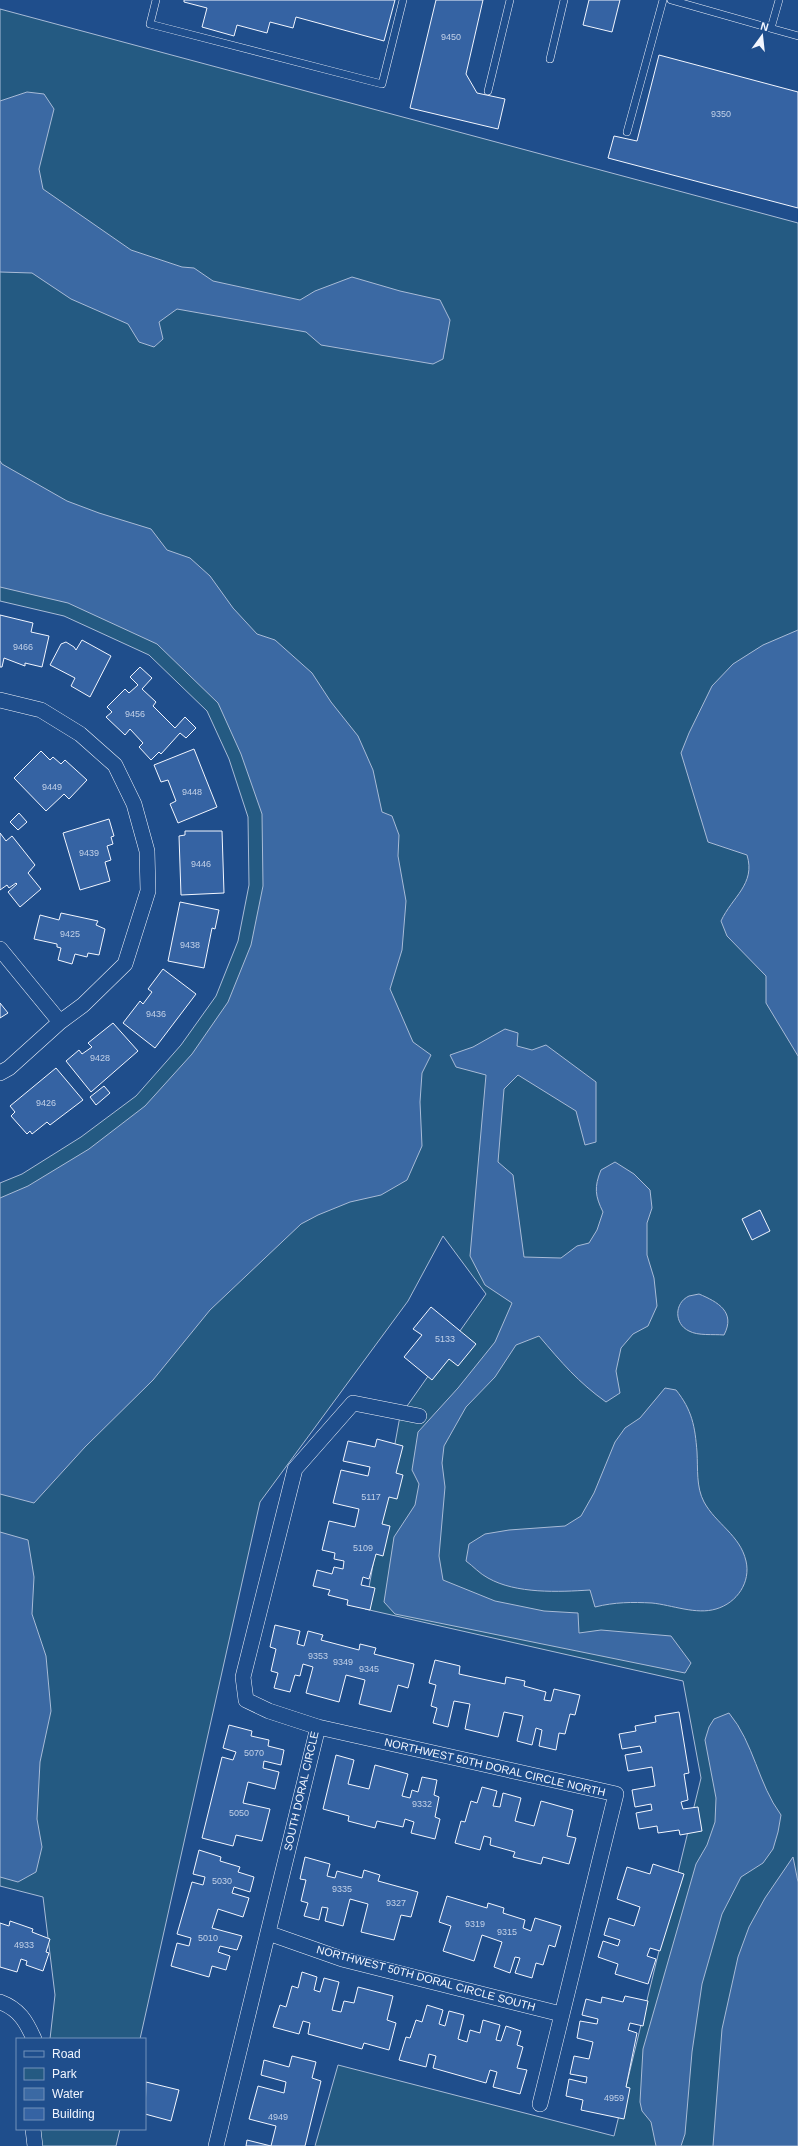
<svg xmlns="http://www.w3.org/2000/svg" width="798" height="2146" viewBox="0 0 798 2146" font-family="Arial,sans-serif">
<rect width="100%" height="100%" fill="#1f4e8c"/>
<!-- green -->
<path fill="#245a82" stroke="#a8bbd7" d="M0 9 798 223V2146H315L338 2065 614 2136 701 1778 683 1681 365 1609 400 1416 486 1294 443 1236 408 1301 260 1502 140 2039H50L55 1995 43 1897 0 1886V1183L22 1174 81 1137 136 1096 181 1045 216 996 238 941 249 885 248 817 229 759 207 711 149 655 64 616 0 601Z
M40 2129H120L116 2146H39Z"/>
<!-- water -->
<path fill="#3b69a3" stroke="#a8bbd7" d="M27 92 44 94 54 109 39 169 43 189 131 250 182 267 194 268 213 281 300 300 315 291 352 277 400 291 440 300 450 320 443 359 433 364 321 345 306 332 177 309 159 322 163 339 154 347 139 342 128 324 71 299 32 273 0 272V101Z
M0 461 2 464 67 501 99 513 151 529 167 550 190 558 210 576 233 608 257 634 275 640 312 673 331 702 358 736 373 770 382 812 392 816 399 835 398 856 406 901 402 950 390 989 413 1042 431 1055 422 1073 420 1102 422 1146 407 1180 381 1195 350 1202 318 1215 301 1224 210 1310 153 1380 85 1447 34 1503 0 1494V1198L28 1186 89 1149 145 1106 192 1054 228 1002 251 945 263 886 262 814 241 754 218 703 157 644 68 603 0 587Z
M798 630V1056L766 1003V976L727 936 721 921C732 897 756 884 747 855L708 842 681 753 689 733 712 686 733 664 763 645Z
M505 1029 518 1033 517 1046 532 1050 546 1045 596 1082V1142L585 1145 576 1111 518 1075 504 1089 498 1162 513 1175 524 1257 561 1258 577 1246 589 1243 597 1230 603 1212C595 1196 594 1187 601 1170L615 1162 634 1174 650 1190 652 1208 647 1223V1255L654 1278 657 1306 648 1326 633 1334 621 1348 616 1371 620 1393 606 1402C578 1382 562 1363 539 1336L516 1345 495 1377 466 1407 444 1446 442 1463 445 1487 439 1556 443 1580 495 1601 544 1611 578 1613 579 1633 601 1630 671 1636 691 1663 685 1673 395 1614 384 1602 394 1537 415 1505 419 1484 412 1470 418 1432 458 1388 495 1342 512 1303 485 1285 470 1256 486 1075 456 1067 450 1055 473 1047Z
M699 1294C718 1302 736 1312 724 1335 713 1334 698 1336 689 1331 674 1324 674 1303 689 1296 692 1295 696 1295 699 1294Z
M665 1388 676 1390C692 1410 695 1426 697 1452 698 1469 696 1487 704 1502 716 1524 740 1535 746 1561 751 1582 737 1603 716 1609 696 1615 672 1605 652 1603 632 1602 615 1602 595 1607L590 1590C559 1592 516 1594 488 1578 480 1574 473 1566 466 1561L469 1544 485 1534 509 1530 565 1526 581 1516 594 1493 615 1442 625 1428 640 1418Z
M0 1532 28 1540 34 1577 32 1614 46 1656 51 1711 40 1762 37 1819 42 1847 36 1872 18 1882 0 1877Z
M729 1713C754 1743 758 1784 781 1815L778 1832 773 1849 763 1863 741 1877 722 1914 702 1984 692 2052 685 2134 681 2146H656L651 2122 642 2111 640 2102 643 2049 696 1864 707 1845 715 1822 716 1798 705 1740 709 1727 714 1719Z
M793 1857 798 1882V2146H713L722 2029 738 1957 749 1927 765 1898Z"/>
<!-- building -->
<path fill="#3563a3" stroke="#f2f6ff" d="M184 0H395L384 41 296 17 293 28 270 22 267 33 237 25 234 36 202 27 207 8 184 2Z
M436 0H483L466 74 477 93 505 99 498 129 410 108Z
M589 0H620L612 32 583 25Z
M659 55 798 92V208L608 158 614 136 637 141Z
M0 615 33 623 31 632 49 636 42 667 25 663V666L4 658 2 667H0Z
M82 640 111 656 90 697 71 686 75 678 50 665 61 644 66 642 74 647 76 650Z
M140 667 152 678 142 689 156 702 153 706 175 728 185 717 196 728 186 738 180 733 161 754 159 752 151 760 139 747 143 743 130 729 125 735 106 717 112 712 107 707 125 689 129 693 138 685 130 677Z
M194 749 217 807 178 823 170 804 176 801 168 780 161 782 154 765Z
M41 751 50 760 53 757 61 764 65 760 87 780 69 799 64 794 46 811 14 778Z
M19 813 27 822 18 830 10 822Z
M109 819 114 836 111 837 113 844 107 846 111 860 105 862 110 881 80 890 63 833Z
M185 831H222L224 893 181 895 179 836 185 835Z
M0 833 6 841 12 836 35 865 28 873 41 889 20 907 8 892 17 884 16 883 9 888 7 885 0 890Z
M180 902 219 910 215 929 212 928 204 968 168 961Z
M61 913 98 921 96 925 105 929 99 955 88 953 87 957 75 954 72 964 58 960 61 948 57 947V944L34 939 40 915 59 920Z
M163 969 196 994 155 1048 123 1023 140 1001 143 1004 152 992 148 989Z
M0 1003 8 1013 0 1018Z
M113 1023 138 1051 91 1092 66 1061 79 1050 82 1054 92 1047 88 1043Z
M56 1068 83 1100 50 1125 47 1122 32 1134 30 1131 27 1134 11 1116 15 1112 10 1106Z
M104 1086 110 1093 96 1105 90 1097Z
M760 1210 770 1231 752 1240 742 1219Z
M431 1307 476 1344 458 1366 449 1359 432 1380 404 1357 422 1335 413 1329Z
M377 1439 403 1446 396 1473 403 1475 397 1499 389 1497 382 1524 390 1526 383 1556 376 1554 369 1579 363 1577 361 1585 375 1588 370 1610 347 1605 348 1600 328 1595 330 1590 313 1586 317 1570 332 1574 334 1567 343 1569 344 1561 334 1559 335 1553 322 1550 329 1521 355 1527 359 1509 333 1503 341 1470 368 1476 370 1467 343 1461 348 1441 375 1447Z
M275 1625 300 1631 297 1644 304 1646 308 1631 323 1635 321 1640 359 1650 360 1644 376 1648 374 1654 414 1664 408 1688 398 1685 391 1712 359 1704 365 1680 346 1675 339 1702 306 1693 313 1667 303 1664 300 1676 295 1675 290 1692 274 1688 278 1673 271 1671 276 1649 270 1647Z
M435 1660 460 1666 459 1674 505 1684 506 1677 525 1681 524 1686 546 1692 544 1700 551 1701 554 1689 580 1695 575 1715 570 1714 565 1734 559 1733 556 1750 539 1746 542 1730 536 1728 532 1745 517 1741 523 1716 504 1712 498 1737 465 1729 470 1704 454 1701 448 1727 433 1723 437 1708 431 1706 436 1685 429 1683Z
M679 1712 689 1773 684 1774 688 1800 681 1802 683 1809 698 1807 702 1831 680 1835 679 1830 658 1833 657 1826 639 1829 636 1813 652 1810 651 1804 635 1807 632 1790 655 1786 652 1767 628 1771 625 1755 642 1752 640 1746 622 1749 619 1734 636 1731 635 1726 656 1722 655 1716Z
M229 1725 252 1731 251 1736 269 1740 268 1746 284 1750 281 1765 264 1761 263 1768 279 1772 275 1789 248 1782 243 1803 270 1809 262 1841 236 1835 233 1846 202 1838 222 1757 233 1760 236 1752 223 1748Z
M336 1755 354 1760 348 1784 369 1789 375 1765 408 1774 402 1796 410 1798 412 1790 418 1792 422 1777 437 1780 434 1795 439 1797 435 1817 440 1819 435 1839 411 1833 414 1822 405 1819 403 1827 377 1821 375 1828 348 1821 349 1816 323 1809Z
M482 1787 497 1791 493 1806 500 1807 503 1793 521 1798 515 1821 534 1826 541 1801 573 1810 567 1836 576 1838 569 1864 543 1857 541 1864 513 1857 515 1852 490 1845 491 1838 484 1836 480 1850 455 1843 461 1821 465 1822 471 1801 477 1803Z
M199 1850 221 1857 220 1861 240 1867 238 1872 254 1877 250 1892 234 1887 232 1893 249 1898 243 1917 218 1909 212 1928 242 1936 237 1950 220 1946 218 1952 230 1956 226 1970 212 1966 209 1977 171 1966 177 1943 189 1946 191 1938 177 1934 192 1882 203 1885 205 1877 193 1874Z
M305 1857 330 1864 327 1876 335 1878 337 1871 362 1878 364 1870 380 1875 378 1881 418 1892 411 1917 401 1915 394 1940 361 1932 368 1904 350 1899 343 1926 325 1921 328 1908 322 1907 319 1920 304 1916 308 1903 301 1901 306 1880 300 1879Z
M653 1864 684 1874 660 1951 650 1948 647 1956 656 1959 648 1984 615 1974 618 1964 598 1957 603 1941 618 1946 620 1940 604 1935 609 1918 634 1926 640 1907 617 1899 627 1867 650 1874Z
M447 1896 487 1908 488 1903 504 1908 503 1913 525 1920 523 1928 531 1931 535 1918 561 1926 555 1947 549 1945 543 1965 536 1963 532 1978 515 1973 520 1958 515 1957 510 1973 494 1967 502 1942 482 1935 474 1961 443 1951 451 1926 439 1922Z
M10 1921 33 1929 32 1932 50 1939 46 1952 49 1953 43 1971 26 1965 27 1961 21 1959 17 1972 0 1967V1923L9 1926Z
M302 1972 317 1977 314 1990 320 1992 324 1978 339 1982 332 2010 341 2012 344 2001 354 2003 358 1987 393 1996 387 2020 396 2023 389 2050 364 2043 362 2049 308 2034 310 2023 303 2021 299 2034 273 2027 280 2005 286 2007 292 1986 298 1988Z
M625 1996 648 2001 643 2026 630 2023 628 2030 637 2033 626 2087 630 2088 624 2119 581 2110 583 2100 566 2096 569 2079 586 2083 587 2077 570 2074 574 2056 589 2059 593 2042 577 2038 580 2021 597 2024 598 2019 582 2015 586 1999 601 2003 602 1997 623 2002Z
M427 2005 443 2010 439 2024 445 2026 449 2011 464 2015 458 2039 467 2042 470 2030 480 2033 483 2020 500 2025 496 2040 501 2041 506 2026 521 2031 517 2045 523 2047 517 2068 527 2070 520 2094 493 2087 497 2072 490 2070 486 2083 433 2068 436 2056 429 2054 426 2067 399 2060 406 2037 410 2038 416 2020 422 2022Z
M292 2056 316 2062 312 2078 321 2081 305 2146H271L276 2126 249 2119 258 2086 284 2093 286 2082 261 2075 264 2060 289 2067Z
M146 2082 179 2090 171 2121 145 2114Z
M247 2140 271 2146H246Z"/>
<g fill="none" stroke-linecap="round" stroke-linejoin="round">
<defs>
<path id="service" d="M156 0 150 24 382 84 403 0
M671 0 798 36
M771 28 779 0
M550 59 564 0
M488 91 510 0
M627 132 663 0"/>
<path id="minor" d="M0 700 41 710 80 734 115 765 134 804 147 851 148 891 125 964 83 1005 60 1022 9 1068 0 1073
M0 949 60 1022
M419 1416 353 1403 295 1469 243 1677 246 1700 269 1711 318 1727 616 1794 540 2104
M268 1933 342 1959 561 2014
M0 2002C19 2009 26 2021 34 2039
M33 2129 35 2146
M216 2146 318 1727"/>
</defs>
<!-- service casing -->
<use href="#service" stroke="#f2f6ff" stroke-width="8"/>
<!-- minor casing -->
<use href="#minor" stroke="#f2f6ff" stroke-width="16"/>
<!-- service -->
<use href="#service" stroke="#1f4e8c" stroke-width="7"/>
<!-- minor -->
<use href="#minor" stroke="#1f4e8c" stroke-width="15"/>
</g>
<g text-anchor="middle" stroke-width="3" stroke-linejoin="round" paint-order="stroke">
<!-- number labels -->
<g font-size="9" fill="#c3d1e8">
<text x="451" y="40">9450</text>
<text x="721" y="117">9350</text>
<text x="23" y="650">9466</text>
<text x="135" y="717">9456</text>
<text x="52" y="790">9449</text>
<text x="192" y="795">9448</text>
<text x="89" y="856">9439</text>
<text x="201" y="867">9446</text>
<text x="70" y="937">9425</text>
<text x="190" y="948">9438</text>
<text x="156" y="1017">9436</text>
<text x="100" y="1061">9428</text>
<text x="46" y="1106">9426</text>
<text x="445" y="1342">5133</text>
<text x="371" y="1500">5117</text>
<text x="363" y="1551">5109</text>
<text x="318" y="1659">9353</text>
<text x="343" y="1665">9349</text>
<text x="369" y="1672">9345</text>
<text x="254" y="1756">5070</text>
<text x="422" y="1807">9332</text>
<text x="239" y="1816">5050</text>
<text x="222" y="1884">5030</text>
<text x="342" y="1892">9335</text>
<text x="396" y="1906">9327</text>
<text x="475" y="1927">9319</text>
<text x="507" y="1935">9315</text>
<text x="208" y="1941">5010</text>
<text x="24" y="1948">4933</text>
<text x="614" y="2101">4959</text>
<text x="278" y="2120">4949</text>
</g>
<!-- street labels -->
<g font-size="11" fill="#f2f6ff" stroke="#1f4e8c">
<text transform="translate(495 1767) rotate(13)" y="4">NORTHWEST 50TH DORAL CIRCLE NORTH</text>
<text transform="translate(301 1791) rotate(-77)" y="4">SOUTH DORAL CIRCLE</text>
<text transform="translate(426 1978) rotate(15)" y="4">NORTHWEST 50TH DORAL CIRCLE SOUTH</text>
</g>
</g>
<!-- legend -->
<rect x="16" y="2038" width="130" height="92" fill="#1f4e8c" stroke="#7391ba"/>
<rect x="24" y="2051" width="20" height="6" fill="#1f4e8c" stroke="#7391ba"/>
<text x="52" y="2058" font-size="12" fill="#f2f6ff">Road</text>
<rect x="24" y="2068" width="20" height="12" fill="#245a82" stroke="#7391ba"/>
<text x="52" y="2078" font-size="12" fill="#f2f6ff">Park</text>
<rect x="24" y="2088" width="20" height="12" fill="#3b69a3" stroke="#7391ba"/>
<text x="52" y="2098" font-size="12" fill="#f2f6ff">Water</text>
<rect x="24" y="2108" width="20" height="12" fill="#3563a3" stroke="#7391ba"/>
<text x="52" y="2118" font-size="12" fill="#f2f6ff">Building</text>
<!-- north arrow -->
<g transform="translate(762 36) rotate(15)" stroke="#1f4e8c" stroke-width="3" paint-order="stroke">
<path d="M0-3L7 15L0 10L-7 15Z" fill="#f2f6ff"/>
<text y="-6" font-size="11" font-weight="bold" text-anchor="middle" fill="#f2f6ff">N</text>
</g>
</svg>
